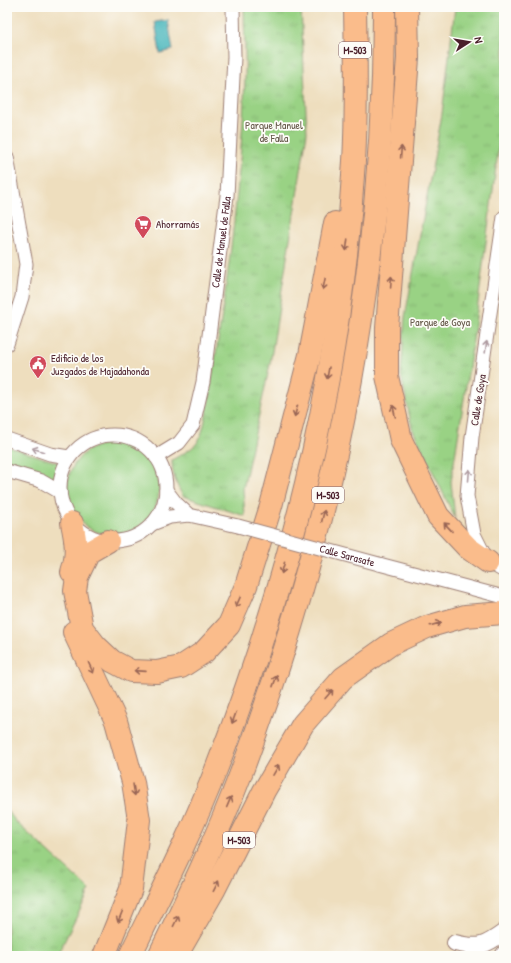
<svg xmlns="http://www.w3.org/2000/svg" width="511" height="963" font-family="'Patrick Hand',sans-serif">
<defs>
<pattern id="park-tufts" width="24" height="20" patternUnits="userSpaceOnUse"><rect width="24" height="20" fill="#99d284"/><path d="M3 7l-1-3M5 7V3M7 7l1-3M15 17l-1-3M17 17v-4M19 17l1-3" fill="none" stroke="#85b472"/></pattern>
</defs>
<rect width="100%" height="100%" fill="#fdfcf7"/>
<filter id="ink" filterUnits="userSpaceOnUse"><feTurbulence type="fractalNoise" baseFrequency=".025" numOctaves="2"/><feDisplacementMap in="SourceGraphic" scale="8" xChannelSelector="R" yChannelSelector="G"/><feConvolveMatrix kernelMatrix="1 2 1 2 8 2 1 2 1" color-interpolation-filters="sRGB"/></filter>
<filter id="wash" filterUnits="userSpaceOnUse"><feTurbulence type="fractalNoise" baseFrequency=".012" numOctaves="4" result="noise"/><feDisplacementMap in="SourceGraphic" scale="16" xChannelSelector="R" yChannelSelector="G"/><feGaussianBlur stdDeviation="0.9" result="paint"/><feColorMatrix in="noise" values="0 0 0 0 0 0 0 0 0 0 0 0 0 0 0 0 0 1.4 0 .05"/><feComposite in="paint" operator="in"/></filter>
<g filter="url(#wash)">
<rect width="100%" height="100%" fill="#eedebe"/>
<g fill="#99d284" stroke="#727858">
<circle cx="113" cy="489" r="46"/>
<polygon points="7,446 59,463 54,479 7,464"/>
</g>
<g fill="url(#park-tufts)" stroke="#727858">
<path d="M244 7H301L307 133 270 364 243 489 245 516 183 496C176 485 172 473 172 460 180 455 191 450 197 443 206 431 210 388 213 372 229 275 241 178 245 80 246 56 244 31 244 7Z"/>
<polygon points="455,7 504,7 504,107 472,348 451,482 455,518 412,428 401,375 405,317 442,114"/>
<polygon points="7,810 17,823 90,890 57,956 7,956"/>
</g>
<polygon fill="#46b6bb" stroke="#486a73" points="168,20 173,50 160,53 155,22"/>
</g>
<g filter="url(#ink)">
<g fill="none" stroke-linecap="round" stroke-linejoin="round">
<defs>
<g id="minor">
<polyline points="7,157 26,264 22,297 7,344"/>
<polyline points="504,217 472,437 467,496 474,534 488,562 504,571"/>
<circle cx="113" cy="488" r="53"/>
<polyline points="7,439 50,454 69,457"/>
<path id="s1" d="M156 457 179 443 193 425 203 382 227 196 234 57 233 7"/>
<polyline points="7,471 41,481 60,492"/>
<polyline points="166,490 176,503 189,515"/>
<polyline points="152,524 170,517 189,515 238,526"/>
<polyline points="379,564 504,597"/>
</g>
<g id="tertiary">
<path d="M455 943C479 949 485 946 504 932"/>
<polyline points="503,956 504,954"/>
</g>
<g id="motorway">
<polyline points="407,7 408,58 387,328 387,376 401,440 438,516 468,548 488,562"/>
<polyline points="108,541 89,552 77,577 75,591 82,628 96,646 112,661 131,671 157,672 181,667 204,652 229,625 246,586 271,506 310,355 335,223"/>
<path d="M72 572C78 554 76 541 72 523"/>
<polyline points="74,632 116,721 133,782 139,820 131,889 104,956"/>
<path d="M130 956C160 894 192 832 217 767 292 574 342 368 354 161 357 110 356 58 355 7"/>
<path d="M159 956C188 897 217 837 240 776 334 528 385 272 384 7"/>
<polyline points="176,956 214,890 264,791 303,724 343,678 391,644 427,627 465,616 504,613"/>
</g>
</defs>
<use href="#minor" stroke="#9c7e74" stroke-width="15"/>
<use href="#tertiary" stroke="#9c7e74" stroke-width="18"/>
<use href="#motorway" stroke="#9c7e74" stroke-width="24"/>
<use href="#minor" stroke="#fff" stroke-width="13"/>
<use href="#tertiary" stroke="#fff" stroke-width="16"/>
<use href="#motorway" stroke="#fabc8b" stroke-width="22"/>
<defs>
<g id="minor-bridge">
<path id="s2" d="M238 526 379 564"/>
</g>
</defs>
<use href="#minor-bridge" stroke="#9c7e74" stroke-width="15" stroke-linecap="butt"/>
<use href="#minor-bridge" stroke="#fff" stroke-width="13"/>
</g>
<defs><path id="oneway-shaft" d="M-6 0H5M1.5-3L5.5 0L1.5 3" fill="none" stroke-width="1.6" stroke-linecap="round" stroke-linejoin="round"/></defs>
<g stroke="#996656">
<use href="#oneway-shaft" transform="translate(401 152) rotate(-86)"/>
<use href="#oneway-shaft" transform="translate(347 245) rotate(97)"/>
<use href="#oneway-shaft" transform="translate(391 282) rotate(-86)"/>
<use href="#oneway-shaft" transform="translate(324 284) rotate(101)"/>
<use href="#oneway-shaft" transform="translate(328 373) rotate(100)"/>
<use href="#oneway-shaft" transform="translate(296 411) rotate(105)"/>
<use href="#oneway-shaft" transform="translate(394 411) rotate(-102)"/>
<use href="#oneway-shaft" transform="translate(323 516) rotate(-77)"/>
<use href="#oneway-shaft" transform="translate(448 527) rotate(-133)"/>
<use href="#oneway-shaft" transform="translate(283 568) rotate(105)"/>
<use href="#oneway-shaft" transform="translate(238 602) rotate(114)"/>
<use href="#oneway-shaft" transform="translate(436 624) rotate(-16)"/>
<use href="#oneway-shaft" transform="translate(91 668) rotate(65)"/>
<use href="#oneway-shaft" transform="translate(140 671) rotate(-176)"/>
<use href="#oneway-shaft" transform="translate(275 681) rotate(-70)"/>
<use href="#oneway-shaft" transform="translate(329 694) rotate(-49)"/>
<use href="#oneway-shaft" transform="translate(234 718) rotate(110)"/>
<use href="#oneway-shaft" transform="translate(276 770) rotate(-60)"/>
<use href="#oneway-shaft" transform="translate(134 790) rotate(81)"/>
<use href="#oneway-shaft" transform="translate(229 802) rotate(-67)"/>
<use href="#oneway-shaft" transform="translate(216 886) rotate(-63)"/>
<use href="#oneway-shaft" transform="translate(120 917) rotate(112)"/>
<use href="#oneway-shaft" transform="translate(176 921) rotate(-64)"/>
</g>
<g stroke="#ae9aa0">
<use href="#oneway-shaft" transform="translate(486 347) rotate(-82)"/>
<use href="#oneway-shaft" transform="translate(38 450) rotate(-162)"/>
<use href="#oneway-shaft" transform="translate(469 475) rotate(-85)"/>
</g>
</g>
<defs>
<symbol id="supermarket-pin" viewBox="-11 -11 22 30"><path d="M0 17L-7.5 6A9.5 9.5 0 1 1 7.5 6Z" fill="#d1495b" stroke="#fdfcf7"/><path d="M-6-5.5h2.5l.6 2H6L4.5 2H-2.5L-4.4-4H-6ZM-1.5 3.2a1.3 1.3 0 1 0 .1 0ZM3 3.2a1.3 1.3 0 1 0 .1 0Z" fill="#fff"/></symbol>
<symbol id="civic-pin" viewBox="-11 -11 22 30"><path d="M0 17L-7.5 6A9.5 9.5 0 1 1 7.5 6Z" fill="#d1495b" stroke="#fdfcf7"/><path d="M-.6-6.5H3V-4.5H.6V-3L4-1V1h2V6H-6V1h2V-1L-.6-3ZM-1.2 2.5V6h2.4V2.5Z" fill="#fff"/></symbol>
</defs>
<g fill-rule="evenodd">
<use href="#supermarket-pin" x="133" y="214" width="20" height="27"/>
<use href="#civic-pin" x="28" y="354" width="20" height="27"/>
</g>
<g text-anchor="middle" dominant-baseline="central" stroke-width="3.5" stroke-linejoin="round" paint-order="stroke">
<g fill="#fdfcf7" stroke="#806168" stroke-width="1">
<rect x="339" y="42" width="32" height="16" rx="3"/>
<rect x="312" y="487" width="32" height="16" rx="3"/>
<rect x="223" y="832" width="32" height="16" rx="3"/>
</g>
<g font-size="10" font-weight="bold" fill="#4a1f2b">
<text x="355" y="50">M-503</text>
<text x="328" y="495">M-503</text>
<text x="239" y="840">M-503</text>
</g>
<g font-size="11" fill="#625546" stroke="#fdfcf7">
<text x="274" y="125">Parque Manuel<tspan x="274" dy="13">de Falla</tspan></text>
<text x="440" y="322">Parque de Goya</text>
</g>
<g font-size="11" fill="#4a1f2b" stroke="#fdfcf7" text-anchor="start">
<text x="156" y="224">Ahorramás</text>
<text x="51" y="358">Edificio de los<tspan x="51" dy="13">Juzgados de Majadahonda</tspan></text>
</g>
<g font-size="11" fill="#4a1f2b" stroke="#fdfcf7">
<text stroke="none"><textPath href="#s1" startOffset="235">Calle de Manuel de Falla</textPath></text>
<text transform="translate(478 400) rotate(-81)">Calle de Goya</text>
<text stroke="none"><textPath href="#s2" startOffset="113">Calle Sarasate</textPath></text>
</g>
</g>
<rect width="511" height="963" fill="none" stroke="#fdfcf7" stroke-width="24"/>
<g transform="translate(469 42) rotate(78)" stroke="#fdfcf7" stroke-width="3" paint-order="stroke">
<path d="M0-3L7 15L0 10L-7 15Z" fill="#4a1f2b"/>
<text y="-6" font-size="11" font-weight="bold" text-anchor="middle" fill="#4a1f2b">N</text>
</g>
</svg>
